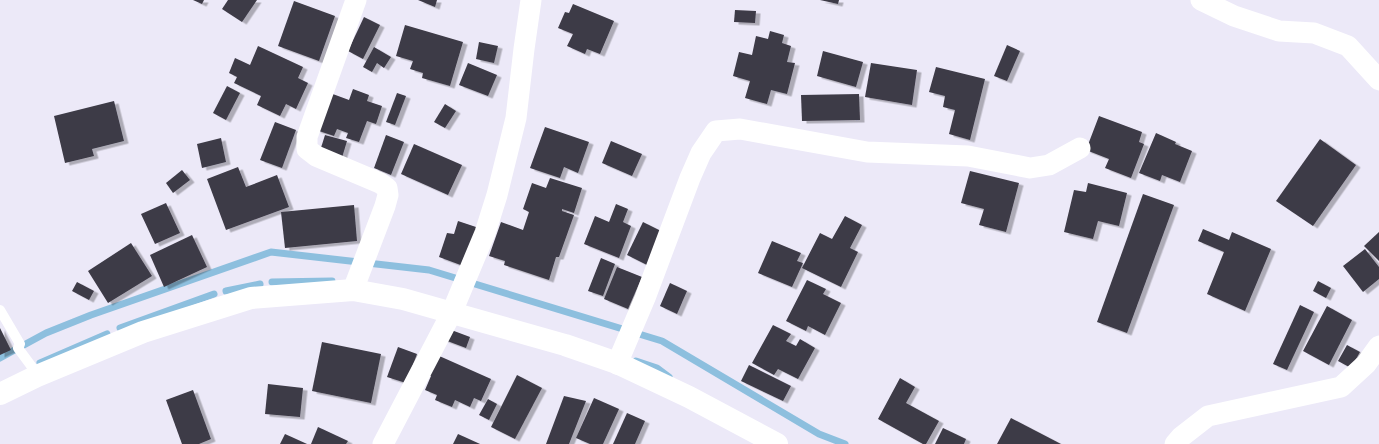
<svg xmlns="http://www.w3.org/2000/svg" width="1379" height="444" font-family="Barlow,sans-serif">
<defs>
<filter id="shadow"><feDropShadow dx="4.5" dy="2.5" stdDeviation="0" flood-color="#0004"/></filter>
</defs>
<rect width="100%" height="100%" fill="#ece9f8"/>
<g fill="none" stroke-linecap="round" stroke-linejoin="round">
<g stroke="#8dbfde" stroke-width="7">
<polyline points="272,282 332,281"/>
<polyline points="226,291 260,284"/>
<polyline points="120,328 214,294"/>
<polyline points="0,358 46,333 91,315 271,252 429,270 662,341 819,434 845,444"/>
<polyline points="636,361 657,368 669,377"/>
<polyline points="40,363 107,334"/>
</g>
</g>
<g fill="#3d3a46" filter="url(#shadow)">
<polygon points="193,0 204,0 202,4"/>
<polygon points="228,0 257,0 242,22 222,9"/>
<polygon points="418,0 437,0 435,7"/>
<polygon points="820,0 839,0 838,4"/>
<polygon points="294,1 335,16 319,61 278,46"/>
<polygon points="573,4 614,21 600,54 587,49 585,54 567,46 573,34 558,28 565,12 569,13"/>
<polygon points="735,10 756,11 755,23 734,22"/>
<polygon points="364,17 380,25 363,59 348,51"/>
<polygon points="405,25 463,42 450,86 422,78 423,73 410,69 413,61 396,56"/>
<polygon points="770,31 784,35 782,43 791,46 787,62 795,63 787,94 771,90 767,104 745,98 750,81 733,76 739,52 752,55 756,36 768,39"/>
<polygon points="479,42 498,46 494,63 476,59"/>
<polygon points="1007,45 1020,51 1007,81 994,76"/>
<polygon points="258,46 303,67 298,78 308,83 296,109 286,104 280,116 257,105 261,96 234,83 237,77 229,73 235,58 250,65"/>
<polygon points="374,47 391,57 384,68 377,63 372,72 363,67"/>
<polygon points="823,51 863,62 856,87 817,76"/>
<polygon points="468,63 497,75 488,96 459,85"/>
<polygon points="871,63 917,70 912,105 865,97"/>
<polygon points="936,67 985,79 970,140 949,134 955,110 943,107 945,96 929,92"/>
<polygon points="227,86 240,93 226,120 213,113"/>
<polygon points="353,89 369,95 367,101 382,106 376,124 367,121 359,142 346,138 348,133 337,129 334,136 316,130 330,93 349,100"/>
<polygon points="397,93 406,96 395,125 386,122"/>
<polygon points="859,94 860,120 802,121 801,95"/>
<polygon points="114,101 124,141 92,149 94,156 65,163 54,116"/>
<polygon points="445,104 456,111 445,128 434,122"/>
<polygon points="1099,116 1142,132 1139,142 1144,144 1131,178 1105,168 1109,159 1086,150"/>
<polygon points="275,122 296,130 282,168 260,160"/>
<polygon points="545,127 589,142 578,173 564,167 560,178 530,168"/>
<polygon points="1156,133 1176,142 1175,144 1192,151 1180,182 1162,175 1160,181 1139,173"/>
<polygon points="325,135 347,141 341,161 319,154"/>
<polygon points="386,135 404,142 391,175 374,168"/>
<polygon points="221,138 226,162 202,168 197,144"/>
<polygon points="1320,139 1356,165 1313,226 1276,201"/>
<polygon points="611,141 642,154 632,176 602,163"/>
<polygon points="414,144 462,165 448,195 401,174"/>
<polygon points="238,167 246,187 277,175 289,207 226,230 207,179"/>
<polygon points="182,170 190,180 173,193 166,183"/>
<polygon points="970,171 1019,183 1006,232 979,225 984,209 961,203"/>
<polygon points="550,178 582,188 574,213 562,209 562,211 574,215 559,257 556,257 549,280 504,265 505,261 489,256 501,222 523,230 529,212 523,209 532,183 546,188"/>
<polygon points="1088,183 1127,193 1119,226 1098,221 1093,239 1064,232 1074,190 1086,192"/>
<polygon points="1143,194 1174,205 1127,333 1097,322"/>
<polygon points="166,203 180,233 155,244 141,214"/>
<polygon points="616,204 628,209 623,222 631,226 619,258 584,244 595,216 609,222"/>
<polygon points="354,205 357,241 285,248 281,212"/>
<polygon points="845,216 862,225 850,248 858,252 841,287 802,268 820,233 832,239"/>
<polygon points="458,221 479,228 466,267 439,257 447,233 454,234"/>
<polygon points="643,222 663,232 647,265 627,255"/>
<polygon points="1203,229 1229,240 1232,232 1271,249 1245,311 1207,294 1224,252 1198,241"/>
<polygon points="1379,232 1379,261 1364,246"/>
<polygon points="192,235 207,267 164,287 150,255"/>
<polygon points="772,241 801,253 797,261 803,263 792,287 758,273"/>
<polygon points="131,243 152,276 108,303 88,271"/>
<polygon points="1365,249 1379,267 1379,279 1363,292 1343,266"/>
<polygon points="601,258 615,264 603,296 588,291"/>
<polygon points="617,267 642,277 628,309 604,299"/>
<polygon points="807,280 826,289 823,294 841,303 825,335 808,326 806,331 786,321"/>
<polygon points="1318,281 1331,288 1326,298 1313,291"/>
<polygon points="77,282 94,291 89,300 72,291"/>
<polygon points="670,283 687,291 677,314 660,306"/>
<polygon points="1300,305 1314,312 1287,370 1273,364"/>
<polygon points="1327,306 1352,320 1329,365 1303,351"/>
<polygon points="773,325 791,334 786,341 796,346 800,339 815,348 798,379 778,369 774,375 752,363"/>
<polygon points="0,328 11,350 0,355"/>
<polygon points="446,328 470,337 466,348 442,339"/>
<polygon points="322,342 381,354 371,403 312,391"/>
<polygon points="1347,345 1360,352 1351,368 1338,361"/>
<polygon points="398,347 417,354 406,383 387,377"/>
<polygon points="437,355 491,379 481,401 474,398 470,407 455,400 452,407 435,400 437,395 425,390 431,376 428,375"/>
<polygon points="749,365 791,386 783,401 741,381"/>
<polygon points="517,375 542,388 515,439 491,427"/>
<polygon points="900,378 915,387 906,403 939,421 926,444 923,444 878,419"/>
<polygon points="268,384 303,388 300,417 265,414"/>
<polygon points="193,390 211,439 199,444 182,444 166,400"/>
<polygon points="564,396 586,401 569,444 546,444"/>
<polygon points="594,398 619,409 603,444 590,444 576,438"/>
<polygon points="488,399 497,404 489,420 479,415"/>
<polygon points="627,413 645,421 635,444 613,444"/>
<polygon points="1011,418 1061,444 997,444"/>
<polygon points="318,427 348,441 346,444 311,444"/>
<polygon points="943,428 966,439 964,444 935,444"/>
<polygon points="285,434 307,444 280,444"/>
<polygon points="458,434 480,444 453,444"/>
</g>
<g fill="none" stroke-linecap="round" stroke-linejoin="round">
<polyline stroke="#fff" stroke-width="10" points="0,310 20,344 18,348 32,367 37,376"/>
<g stroke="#fff" stroke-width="21">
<polyline points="1201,0 1234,16 1279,31 1314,33 1348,46 1379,80"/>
<polyline points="353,290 385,206 388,195 387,188 380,183 316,156 307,149 307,137 356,0"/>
<polyline points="617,364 645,298 690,178 701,153 716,131 740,129 867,152 968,156 1030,168 1049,165 1080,148"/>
<polyline points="383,444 452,312 485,233 497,195 516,118 524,49 531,0"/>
<polyline points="1175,444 1181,437 1208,416 1341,387 1366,364 1379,346"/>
</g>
<polyline stroke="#fff" stroke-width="22" points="0,394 37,376 143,332 251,298 353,290 403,299 565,345 617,363 689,397 777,444"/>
</g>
</svg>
